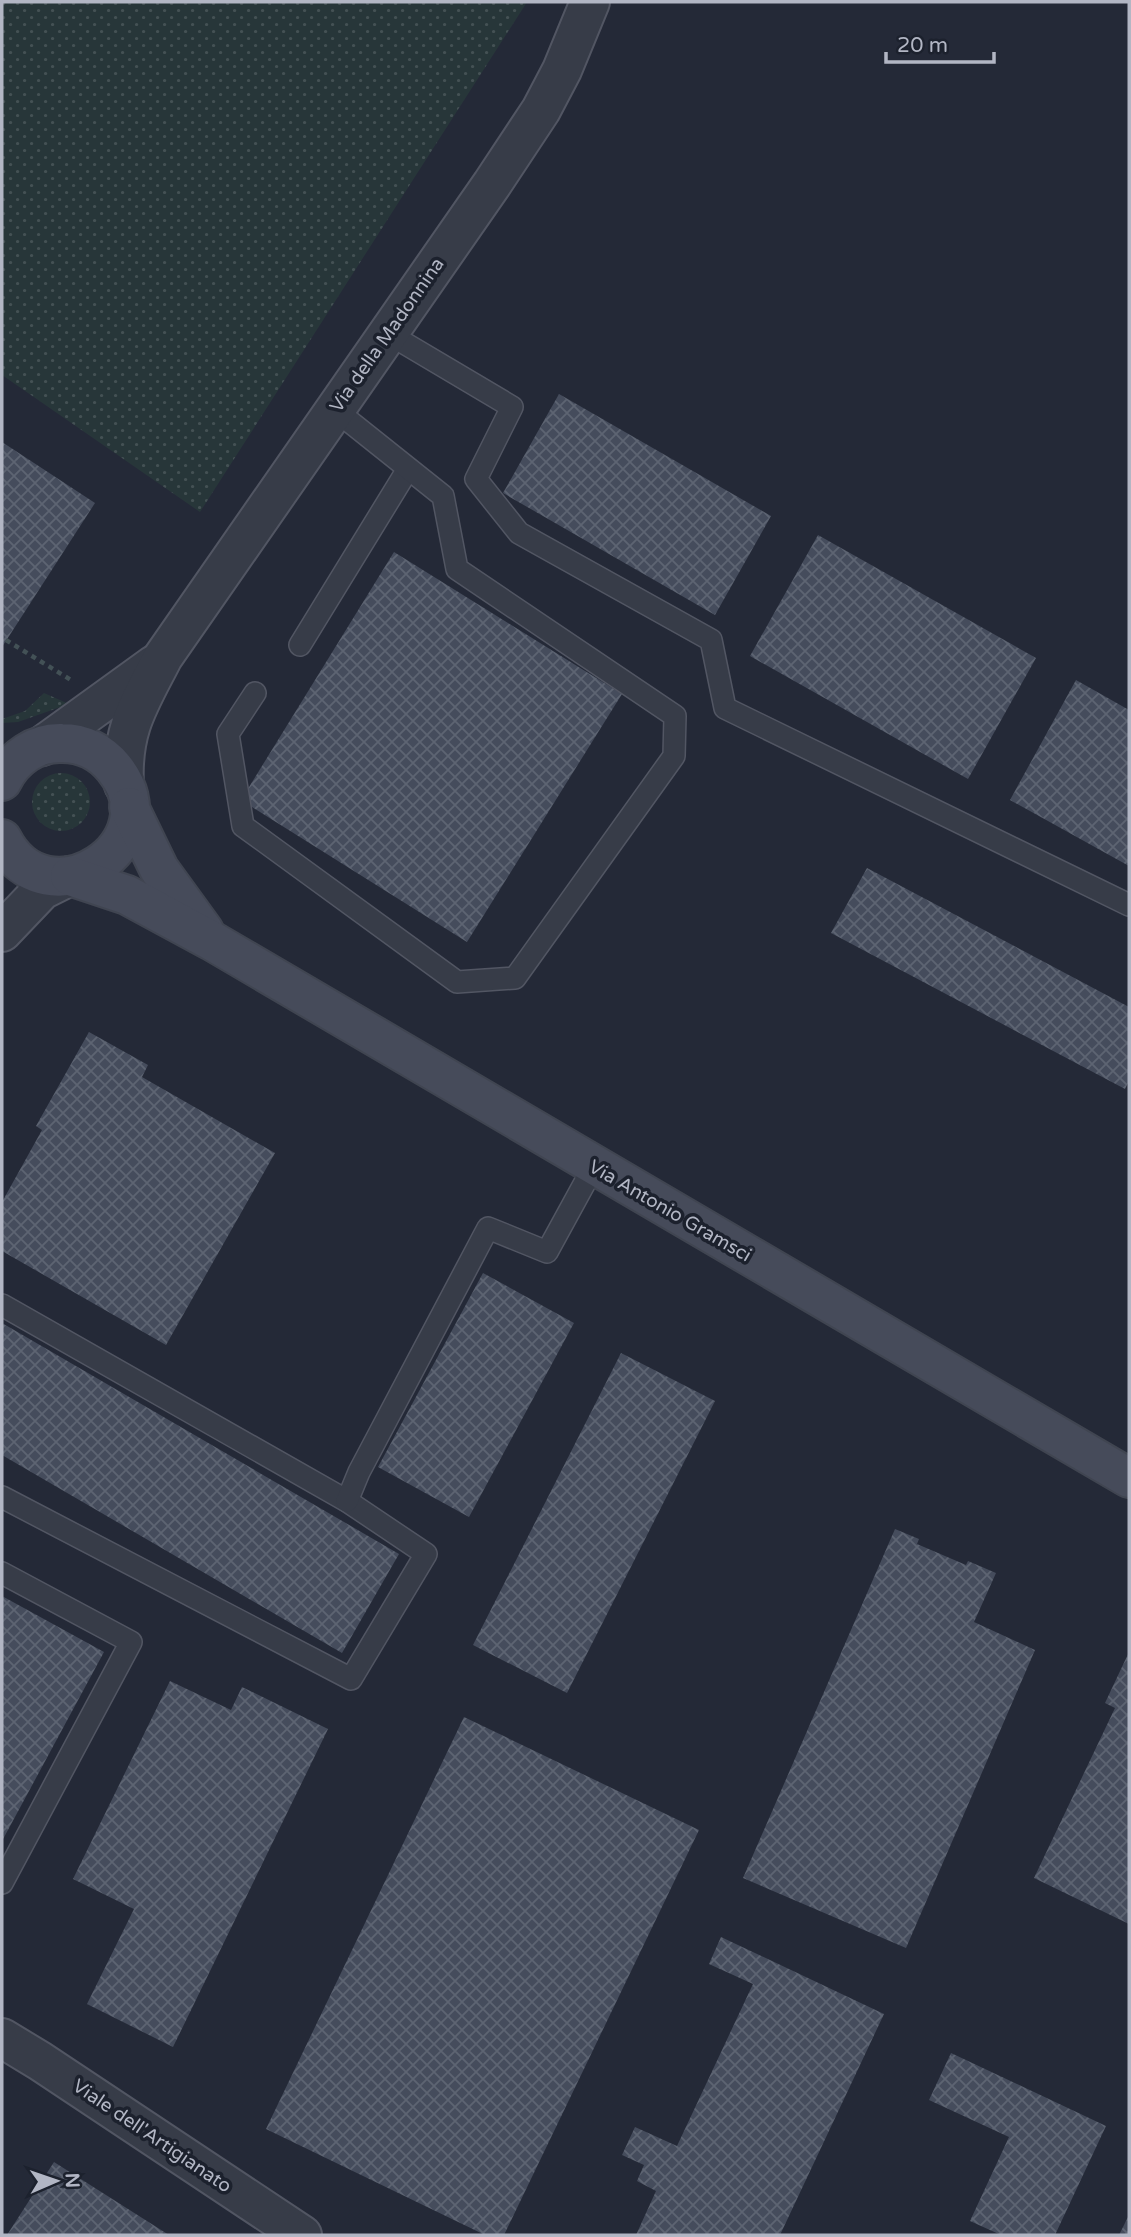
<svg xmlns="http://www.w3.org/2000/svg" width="1131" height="2237" font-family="'Varela Round',sans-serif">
<defs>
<pattern id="grass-dots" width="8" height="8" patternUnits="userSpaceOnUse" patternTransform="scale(1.75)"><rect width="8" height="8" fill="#273639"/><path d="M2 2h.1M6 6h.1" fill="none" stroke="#445154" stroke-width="1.8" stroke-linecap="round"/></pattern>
<pattern id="building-cross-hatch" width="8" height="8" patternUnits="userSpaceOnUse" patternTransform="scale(1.75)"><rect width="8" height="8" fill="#454c5c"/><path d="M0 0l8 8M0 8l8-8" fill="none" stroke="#5d6472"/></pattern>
</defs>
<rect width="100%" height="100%" fill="#242937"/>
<g fill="url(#grass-dots)">
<polygon points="2,2 527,2 200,512 2,375"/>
<polygon points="44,693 69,704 18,722 2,723 2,719 25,711"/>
<circle cx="61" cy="802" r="29"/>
</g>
<g fill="url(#building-cross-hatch)">
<polygon points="559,394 771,516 715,615 503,493"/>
<polygon points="2,442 95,503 2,647"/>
<polygon points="818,535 1036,658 968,779 750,656"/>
<polygon points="394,552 622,694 467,942 241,800"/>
<polygon points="1076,680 1129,710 1129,866 1010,800"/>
<polygon points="867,868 1129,1007 1129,1081 1125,1089 831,933"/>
<polygon points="89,1032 148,1065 142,1077 275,1153 166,1345 2,1251 2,1202 42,1130 36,1126"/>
<polygon points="483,1273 574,1323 469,1517 378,1467"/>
<polygon points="2,1323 399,1554 342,1653 2,1455"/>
<polygon points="621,1353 715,1401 567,1693 473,1645"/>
<polygon points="895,1529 919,1539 917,1544 966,1565 968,1561 996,1573 974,1622 1035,1650 906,1948 743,1878"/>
<polygon points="2,1596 104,1652 2,1841"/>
<polygon points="1129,1652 1129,1924 1034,1878 1115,1708 1105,1703"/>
<polygon points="170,1681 231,1710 242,1687 328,1729 173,2047 87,2004 134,1909 73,1879"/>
<polygon points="464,1717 699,1830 504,2235 485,2235 266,2129"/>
<polygon points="721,1937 884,2014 780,2235 636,2235 656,2191 637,2181 644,2165 622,2155 635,2127 677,2146 753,1984 709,1964"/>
<polygon points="951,2053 1106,2126 1055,2235 1001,2235 970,2221 1009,2137 929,2100"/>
<polygon points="54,2162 169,2235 7,2235"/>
<polygon points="1129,2215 1129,2235 1119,2235"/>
</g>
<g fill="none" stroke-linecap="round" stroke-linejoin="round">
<defs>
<g id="lane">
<polyline points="389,334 512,407 476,479 519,533 711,640 725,708 1129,905"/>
<polyline points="300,645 408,469"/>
<polyline points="255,693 228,734 243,826 457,982 515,978 674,756 675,716 457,569 443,496 334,409"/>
<polyline points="2,1305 347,1501 426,1554 351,1679 2,1497"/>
<polyline points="347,1501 359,1472 488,1228 547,1252 594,1166"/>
<polyline points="2,1573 131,1642 2,1883"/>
</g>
<g id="street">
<polyline points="42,746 154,665"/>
<path d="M124 785C121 729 139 704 163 657L492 184 541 110 562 70 590 2"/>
<polyline points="2,932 42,890 70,876"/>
<polyline points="2,2038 40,2061 302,2235"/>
</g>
<g id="secondary">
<path d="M2 781C13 758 36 742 62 743 82 743 101 752 114 768 175 843 47 927 2 839"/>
<polyline points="129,807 159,869 204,931"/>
<polyline points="70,876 127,895 212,941 1129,1478"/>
</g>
</defs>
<use href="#lane" stroke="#525663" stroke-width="24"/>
<use href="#street" stroke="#525663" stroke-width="42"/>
<use href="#secondary" stroke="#404551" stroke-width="42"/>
<polyline stroke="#435156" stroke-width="4.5" stroke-dasharray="5 5" stroke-linecap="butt" points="6,640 71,680"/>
<use href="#lane" stroke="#373c48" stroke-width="21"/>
<use href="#street" stroke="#373c48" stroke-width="38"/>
<use href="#secondary" stroke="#464b5a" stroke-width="38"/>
</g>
<g text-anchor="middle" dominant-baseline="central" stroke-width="7" stroke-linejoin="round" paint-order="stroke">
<g font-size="19" fill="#b2b6c4" stroke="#1c212d">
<text transform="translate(387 335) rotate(-55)">Via della Madonnina</text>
<text transform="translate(670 1211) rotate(30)">Via Antonio Gramsci</text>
<text transform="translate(152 2136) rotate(34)">Viale dell'Artigianato</text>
</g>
</g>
<rect width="1131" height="2237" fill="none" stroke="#b2b6c4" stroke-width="7"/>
<g transform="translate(56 2181) rotate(88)" stroke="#1c212d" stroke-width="5" paint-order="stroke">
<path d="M0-5L12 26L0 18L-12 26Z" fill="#b2b6c4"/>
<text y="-10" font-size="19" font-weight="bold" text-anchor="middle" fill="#b2b6c4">N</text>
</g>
<path d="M886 52v10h108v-10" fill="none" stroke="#b2b6c4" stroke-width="3.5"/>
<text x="897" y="52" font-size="21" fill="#b2b6c4" stroke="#1c212d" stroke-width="5" paint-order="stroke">20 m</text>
</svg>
